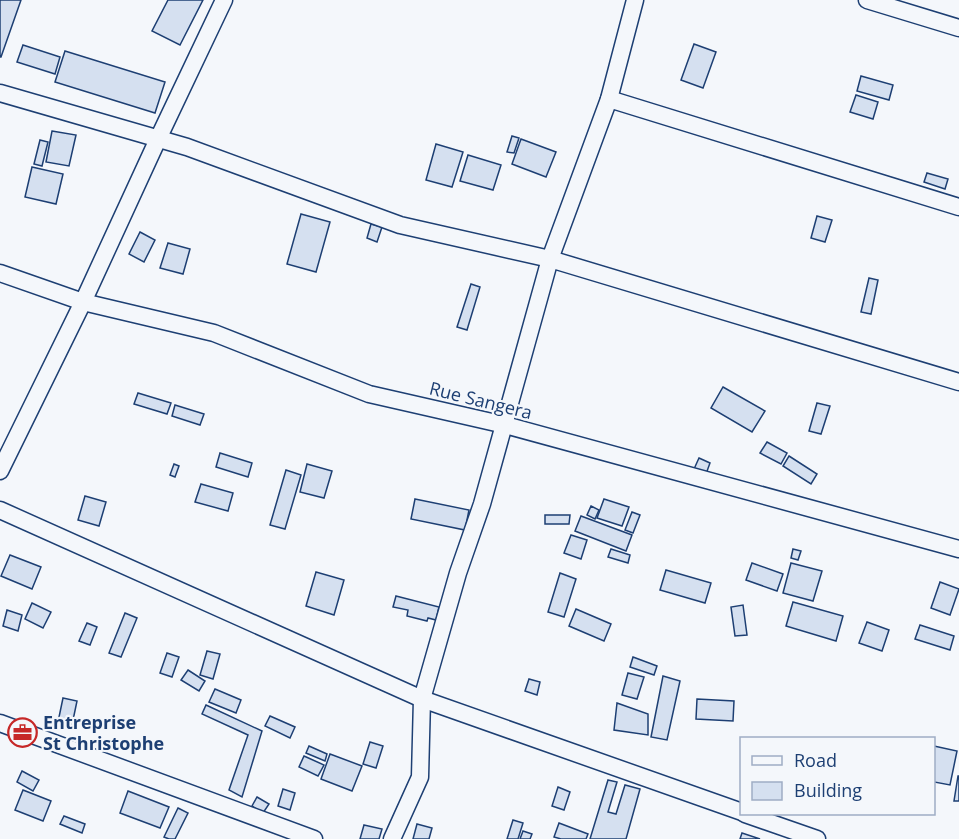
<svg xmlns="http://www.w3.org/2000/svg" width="959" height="839" font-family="'Open Sans',sans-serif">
<rect width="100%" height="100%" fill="#f4f7fb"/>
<g fill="#d5e0f0" stroke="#1d3f73" stroke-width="1.5">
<polygon points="0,0 21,0 1,57 0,57"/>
<polygon points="168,0 203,0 180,45 152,31"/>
<polygon points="694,44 716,52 703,88 681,80"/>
<polygon points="23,45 60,57 55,74 17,62"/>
<polygon points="65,51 165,82 155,113 55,82"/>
<polygon points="861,76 893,85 889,100 857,91"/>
<polygon points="856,95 878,102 873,119 850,112"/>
<polygon points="52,131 76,135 69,166 46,162"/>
<polygon points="512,136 519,138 514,153 507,152"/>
<polygon points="521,139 556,152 546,177 512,164"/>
<polygon points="40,140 48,142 42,166 34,164"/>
<polygon points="436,144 463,152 452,187 426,180"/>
<polygon points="468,155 501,165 493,190 460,181"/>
<polygon points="32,167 63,174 56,204 25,197"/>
<polygon points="927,173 948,179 945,189 924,182"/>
<polygon points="301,214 330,222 316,272 287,264"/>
<polygon points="817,216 832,220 825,242 811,238"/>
<polygon points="371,224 382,227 377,242 367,238"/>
<polygon points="140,232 155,240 144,262 129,254"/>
<polygon points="168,243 190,249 183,274 160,268"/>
<polygon points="869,278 878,280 871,314 861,312"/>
<polygon points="471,284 480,287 467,330 457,327"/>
<polygon points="723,387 765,411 752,432 711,408"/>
<polygon points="138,393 171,403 167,414 134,404"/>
<polygon points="817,403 830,406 821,434 809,431"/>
<polygon points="175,405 204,414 200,425 172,416"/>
<polygon points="767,442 787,453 781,464 760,453"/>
<polygon points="220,453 252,463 248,477 216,467"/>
<polygon points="789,456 817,474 811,484 783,466"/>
<polygon points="699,458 710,463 706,474 694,469"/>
<polygon points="174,464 179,466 175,477 170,475"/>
<polygon points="307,464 332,471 324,498 300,492"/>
<polygon points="286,470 301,475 285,529 270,525"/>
<polygon points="201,484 233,493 228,511 195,502"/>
<polygon points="85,496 106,502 99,526 78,520"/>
<polygon points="415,499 469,510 465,530 411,519"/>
<polygon points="604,499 629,507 622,526 597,518"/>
<polygon points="591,506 599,510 595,519 587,515"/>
<polygon points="632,512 640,515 633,533 625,530"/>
<polygon points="545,515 570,515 569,524 545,524"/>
<polygon points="581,516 632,535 626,551 575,531"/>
<polygon points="571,535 587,540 581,559 564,553"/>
<polygon points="611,549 630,555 628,563 608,557"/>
<polygon points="793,549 801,551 798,560 791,558"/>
<polygon points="10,555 41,567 32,589 1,576"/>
<polygon points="752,563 783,574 777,591 746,580"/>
<polygon points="791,563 822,571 813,601 783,593"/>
<polygon points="666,570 711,583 705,603 660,590"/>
<polygon points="316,572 344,580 334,615 306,606"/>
<polygon points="560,573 576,579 564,617 548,612"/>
<polygon points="940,582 959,589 950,615 931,608"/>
<polygon points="396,596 439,607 436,620 428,618 427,621 407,616 408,610 393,607"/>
<polygon points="793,602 843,616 836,641 786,626"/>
<polygon points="32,603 51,612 43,628 25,619"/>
<polygon points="743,605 747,635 735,636 731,607"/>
<polygon points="576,609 611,624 604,641 569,626"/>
<polygon points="7,610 22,615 18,631 3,626"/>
<polygon points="125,613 137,618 121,657 109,653"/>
<polygon points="867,622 889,630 882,651 859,643"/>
<polygon points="87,623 97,627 90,645 79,641"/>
<polygon points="920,625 954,636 950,650 915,639"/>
<polygon points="207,651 220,654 213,679 200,675"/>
<polygon points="167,653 179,657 172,677 160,673"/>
<polygon points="633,657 657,666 654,675 630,667"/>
<polygon points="188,670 205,681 199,691 181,680"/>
<polygon points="628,673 644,677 637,699 622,695"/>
<polygon points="663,676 680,681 667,740 651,737"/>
<polygon points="529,679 540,682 537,695 525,691"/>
<polygon points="215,689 241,700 236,713 209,702"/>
<polygon points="63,698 77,701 72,725 58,722"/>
<polygon points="697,699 734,701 733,721 696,719"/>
<polygon points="617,703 648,714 648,735 614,730"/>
<polygon points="206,705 262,731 242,797 229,790 248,735 202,714"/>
<polygon points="270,716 295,727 290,738 265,726"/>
<polygon points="370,742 383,746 376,768 363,764"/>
<polygon points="309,746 327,754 325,761 306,753"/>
<polygon points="934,746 957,751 950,785 934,782"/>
<polygon points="330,754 362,766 352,791 321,779"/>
<polygon points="304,756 324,765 318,776 299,767"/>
<polygon points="22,771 39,780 33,791 17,782"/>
<polygon points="958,776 959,776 959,801 954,801"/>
<polygon points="608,780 617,782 608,812 616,814 625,785 640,789 626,839 590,839"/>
<polygon points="558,787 570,792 564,810 552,806"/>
<polygon points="283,789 295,793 290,810 278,806"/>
<polygon points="23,790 51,801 43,821 15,810"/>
<polygon points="128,791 169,807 160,828 120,813"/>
<polygon points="257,797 269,804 263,813 252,806"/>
<polygon points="178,808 188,813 175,839 169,839 164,837"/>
<polygon points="64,816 85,824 82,833 60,824"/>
<polygon points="513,820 523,823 518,839 507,839"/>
<polygon points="559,823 588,834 586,839 561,839 554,837"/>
<polygon points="417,824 432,828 429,839 413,839"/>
<polygon points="364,825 382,829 379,839 360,839"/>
<polygon points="523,831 532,834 530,839 520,839"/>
<polygon points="742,833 760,839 740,839"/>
</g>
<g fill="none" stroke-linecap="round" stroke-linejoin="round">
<defs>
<g id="street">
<polyline points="867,0 959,28"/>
<polyline points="0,93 187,147 400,225 550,259 959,382"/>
<polyline points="609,99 959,207"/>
<polyline points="0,273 83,302 214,333 369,394 505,425 959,549"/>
<polyline points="0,471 83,302 158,139 224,0"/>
<polyline points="0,510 422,699 742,812"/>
<polyline points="0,723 314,839"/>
<polyline points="745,814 817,839"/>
<polyline points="392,839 420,777 422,699 458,573 482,504 550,259 609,99 635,0"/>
</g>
</defs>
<use href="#street" stroke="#1d3f73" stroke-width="19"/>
<use href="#street" stroke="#f4f7fb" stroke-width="16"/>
</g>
<defs>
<symbol id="office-ring" viewBox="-11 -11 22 22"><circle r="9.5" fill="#f4f7fb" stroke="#c62828" stroke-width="1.5"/><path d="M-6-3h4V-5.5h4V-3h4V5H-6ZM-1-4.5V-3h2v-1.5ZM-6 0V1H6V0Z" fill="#c62828"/></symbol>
</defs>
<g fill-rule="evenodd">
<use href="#office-ring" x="6" y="716" width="33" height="33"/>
</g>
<g text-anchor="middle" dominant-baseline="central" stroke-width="4.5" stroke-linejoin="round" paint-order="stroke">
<g font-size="18" fill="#1d3f73" stroke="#f4f7fb">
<text transform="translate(481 400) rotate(14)">Rue Sangera</text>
</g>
<g font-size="18" font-weight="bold" fill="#1d3f73" stroke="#f4f7fb" text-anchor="start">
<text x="43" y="722">Entreprise<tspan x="43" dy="21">St Christophe</tspan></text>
</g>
</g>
<rect x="740" y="737" width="195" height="78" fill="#f4f7fb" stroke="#9eadc5" stroke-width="1.5"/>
<rect x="752" y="756" width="30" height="9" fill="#f4f7fb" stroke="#9eadc5" stroke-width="1.5"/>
<text x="794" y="767" font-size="18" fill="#1d3f73">Road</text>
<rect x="752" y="782" width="30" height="18" fill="#d5e0f0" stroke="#9eadc5" stroke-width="1.5"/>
<text x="794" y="797" font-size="18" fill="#1d3f73">Building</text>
</svg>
